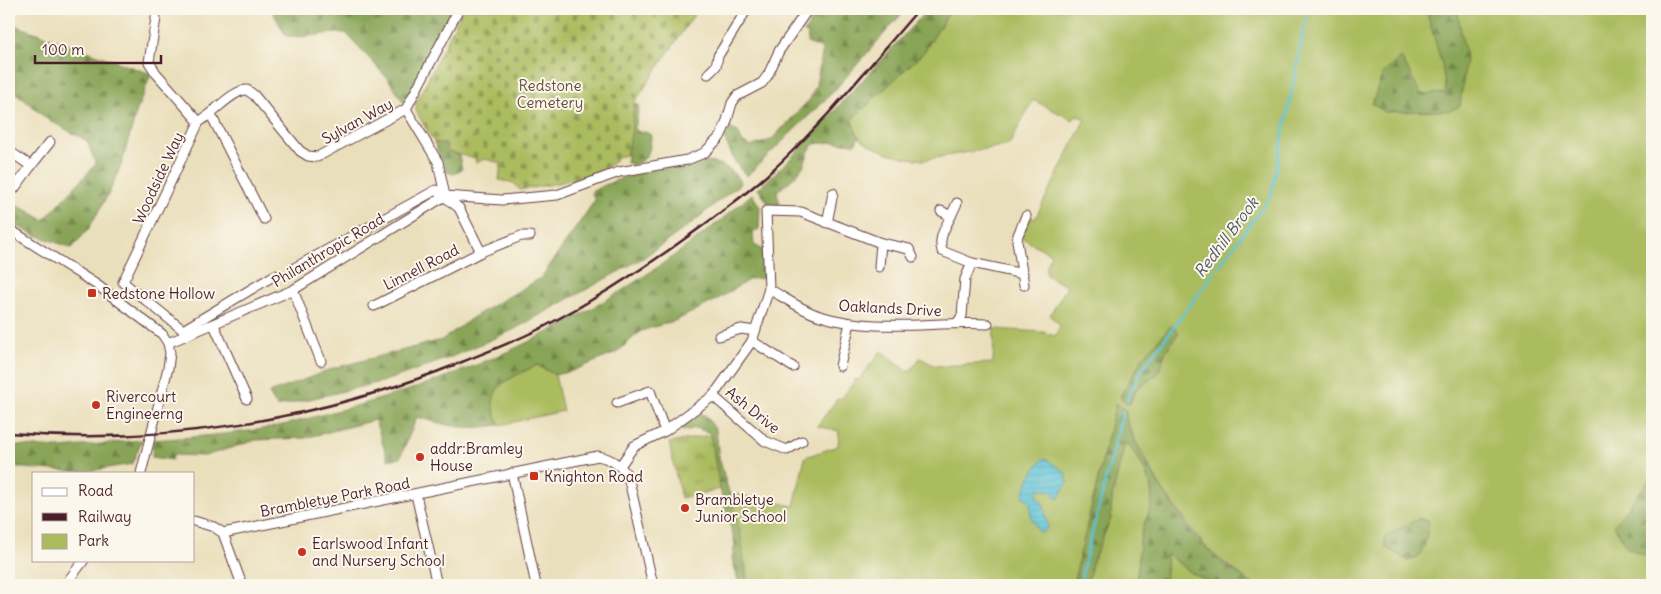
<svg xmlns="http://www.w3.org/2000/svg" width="1661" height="594" font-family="Delius,sans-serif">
<defs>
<pattern id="forest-firs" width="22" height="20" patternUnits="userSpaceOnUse" patternTransform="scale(1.25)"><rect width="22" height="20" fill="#88a456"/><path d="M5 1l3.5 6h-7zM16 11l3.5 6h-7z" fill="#718547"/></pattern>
<pattern id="cemetery-stones" width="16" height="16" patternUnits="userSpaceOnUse" patternTransform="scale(1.25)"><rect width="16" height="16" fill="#abbc5f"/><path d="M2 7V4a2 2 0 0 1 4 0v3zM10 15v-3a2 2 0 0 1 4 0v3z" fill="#8d984f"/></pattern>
<pattern id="park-tufts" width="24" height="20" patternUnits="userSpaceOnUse" patternTransform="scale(1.25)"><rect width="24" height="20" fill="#abbc5f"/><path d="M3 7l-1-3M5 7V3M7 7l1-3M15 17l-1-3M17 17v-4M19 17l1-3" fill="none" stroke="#8d984f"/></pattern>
<pattern id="water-rules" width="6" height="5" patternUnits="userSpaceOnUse" patternTransform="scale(1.25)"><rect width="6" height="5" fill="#59c2d5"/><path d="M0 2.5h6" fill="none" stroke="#4fa6b7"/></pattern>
</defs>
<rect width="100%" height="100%" fill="#fbf7ec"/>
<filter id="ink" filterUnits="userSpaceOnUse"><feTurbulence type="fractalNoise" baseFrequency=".02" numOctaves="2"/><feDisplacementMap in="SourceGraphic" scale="10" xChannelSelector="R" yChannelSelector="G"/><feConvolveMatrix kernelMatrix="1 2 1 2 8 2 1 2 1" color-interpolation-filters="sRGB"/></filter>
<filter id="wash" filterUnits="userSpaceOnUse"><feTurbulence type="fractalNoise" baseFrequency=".0096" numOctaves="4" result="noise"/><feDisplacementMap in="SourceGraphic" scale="20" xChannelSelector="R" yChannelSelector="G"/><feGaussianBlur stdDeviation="1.12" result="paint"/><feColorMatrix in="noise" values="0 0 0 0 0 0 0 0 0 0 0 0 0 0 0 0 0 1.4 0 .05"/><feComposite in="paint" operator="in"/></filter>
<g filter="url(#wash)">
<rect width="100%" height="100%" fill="#eadfbb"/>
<g fill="#abbc5f" stroke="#7a6e45">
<path d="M951 9H1652V477L1628 507 1627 548 1652 557V585H1254L1208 550 1161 488 1116 403 1073 585H747L746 568 728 493 794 506 805 457 838 446 839 431 817 426 838 398 841 399 856 379 859 380 881 351 909 372 920 358 935 366 993 363 994 329 1043 332 1055 336 1060 326 1050 315 1067 287 1046 275V267L1051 254 1022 238V234L1031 217 1035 219 1085 119 1076 115 1073 120 1033 100 1009 145 923 160C903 158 876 152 860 138 856 134 854 126 851 120L924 52Z"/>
<path d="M537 365 555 375 563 411 500 425C480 386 508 380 537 365Z"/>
<path d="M1125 442C1139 456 1155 483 1151 505 1149 514 1144 522 1142 531 1138 549 1140 567 1135 585H1087L1092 563 1111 518 1112 497Z"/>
<polygon points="1167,554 1192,573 1215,585 1165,585"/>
</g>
<g fill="url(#forest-firs)" stroke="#696240">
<path d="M271 9H452L411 96 403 102 389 80 346 33C325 32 307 39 286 36Z"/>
<polygon points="818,9 828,9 836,15 842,9 906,9 832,93 747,176 736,164 724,138 730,128 738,132 743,143 752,146 771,140 810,99 816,85 823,49 807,43 808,34 804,33"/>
<path d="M928 9H951L924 52 851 120 859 137 855 144 834 142 814 144C808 150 808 155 805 162 801 173 787 184 777 191L780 205 772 208 758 189 788 161Z"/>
<polygon points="1426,9 1457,9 1466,58 1460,106 1450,111 1385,112 1372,104 1382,75 1401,57 1421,94 1446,93 1442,65"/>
<polygon points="9,23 151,74 137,110 122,163 109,193 89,228 72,248 35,235 9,222 9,200 44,220 96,164 87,141 47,119 9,87"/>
<path d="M634 103 639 105 635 129 639 132H646L651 135C650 152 649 160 632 165L626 162Z"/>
<polygon points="434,142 444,144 449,152 459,155 462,169 454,174 447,172"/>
<path d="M702 162C721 162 730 167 741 183L688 226 643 258 513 330 449 358 385 381 277 407 269 393 334 368 442 340 475 316 541 278 595 200 591 192C625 173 664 167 702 162Z"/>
<path d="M752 194 760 207 759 229 753 232 754 245 762 249 763 278 750 279 718 299 677 320 641 331 616 353 572 371 555 375 537 365C508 380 480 386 500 425 463 430 452 427 417 417L400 458 388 460 375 420 305 438 256 440 205 456 173 455 172 460 152 457 153 440C194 437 234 434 274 427 295 423 315 416 336 411 492 372 630 300 752 194Z"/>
<polygon points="1171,326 1179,332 1166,351 1158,374 1136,389 1129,405 1120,397 1143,357"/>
<path d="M1116 403 1126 411C1124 438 1187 530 1209 551 1222 564 1240 574 1254 585H1215L1192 573 1167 554 1165 585H1135C1140 567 1138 549 1142 531 1144 522 1149 514 1151 505 1155 484 1140 456 1125 442L1112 497 1111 518 1092 563 1087 585H1073Z"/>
<polygon points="698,414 705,415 716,430 719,457 741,535 747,585 739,585 732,558 735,544 720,489 710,433 696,428 684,431 680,428"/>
<polygon points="142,440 132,464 83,472 9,467 9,445 61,448"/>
<polygon points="1652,477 1652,557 1627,548 1614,525"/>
<polygon points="1419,518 1429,521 1425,544 1418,558 1408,561 1385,547 1385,537"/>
</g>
<path fill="url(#cemetery-stones)" stroke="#7a6e45" d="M463 9H698L634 103 631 134 626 155 617 157C609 177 541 186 520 190L514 183 499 180 501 163 484 159 476 163 475 158 449 152 444 144 434 142 416 111V103Z"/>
<polygon fill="url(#park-tufts)" stroke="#7a6e45" points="710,435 720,489 681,498 669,443"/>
<path fill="url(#water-rules)" stroke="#527080" d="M1045 458 1065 472 1068 481 1058 499 1056 498 1052 491 1038 489 1037 496 1043 504 1048 527 1044 532H1039L1031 517 1030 502 1023 497C1025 485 1035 465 1045 458Z"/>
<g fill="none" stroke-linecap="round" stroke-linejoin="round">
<g stroke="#59c2d5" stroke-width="2.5">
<polyline points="1127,400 1141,371 1271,196 1308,9"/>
<polyline points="1079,585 1123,411"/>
</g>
</g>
</g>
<g filter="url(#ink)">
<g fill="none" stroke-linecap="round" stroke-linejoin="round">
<defs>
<g id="minor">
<polyline points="156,18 149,62 156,73 199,122 123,282 183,330 186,335"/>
<polyline points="708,74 716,66 718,56 747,9"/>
<polyline points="211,115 264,219"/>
<path d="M199 122C212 114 234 89 247 90L254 95 300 151 308 156 317 157 406 109"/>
<polyline points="9,151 31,166 50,142"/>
<polyline points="14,189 31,166"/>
<polyline points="445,196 438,162 406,109 459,9"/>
<path d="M941 211 951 216C945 228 938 238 942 251L972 263"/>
<polyline points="951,216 957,203"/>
<polyline points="827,223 833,193"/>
<polyline points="9,229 97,285 162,334 168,343 170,353 168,368 141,473"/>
<polyline points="296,267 436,190 459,208 481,252 521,236 530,236"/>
<polyline points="879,267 881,243"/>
<polyline points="1024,285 1017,241 1018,235 1026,216"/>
<path d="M769 289C785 298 803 311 820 316 875 333 933 321 988 324"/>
<polyline points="293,290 321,361"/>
<polyline points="374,306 481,252"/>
<polyline points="957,323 962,316 965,279 972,263 1023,274"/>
<polyline points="214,325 247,399"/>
<polyline points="183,330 275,275"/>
<polyline points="719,336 741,329 755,331"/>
<polyline points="752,341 793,367"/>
<polyline points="168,343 293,290 445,196 502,200 557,195 619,172 687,160 704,153 720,137 726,124 732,103 737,96 762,83 768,75 779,51 808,9"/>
<polyline points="840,366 850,323"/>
<polyline points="713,396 765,441 787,450 802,441"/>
<polyline points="617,403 650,391 665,431"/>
<polyline points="620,466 634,446 665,431 713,396 752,341 769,289 766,211 801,212 881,243 909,249 913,257"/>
<polyline points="512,473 536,585"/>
<polyline points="416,495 437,585"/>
<polyline points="194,521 214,527 223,533 242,585"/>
<path d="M223 533 598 456C612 459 620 465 628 476L653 585"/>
<polyline points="65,585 84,560"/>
</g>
</defs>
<use href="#minor" stroke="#623c41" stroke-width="11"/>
<use href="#minor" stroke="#fff" stroke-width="9"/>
<path stroke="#4a1f2b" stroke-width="2.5" d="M9 433C163 446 319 420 462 362 491 350 522 339 549 324 596 299 640 271 683 240 711 220 740 199 766 176 822 126 870 65 919 9"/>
</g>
</g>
<g fill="#c8321e" stroke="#fbf7ec" stroke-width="2">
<rect x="87" y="288" width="10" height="10" rx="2.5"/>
<circle cx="96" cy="405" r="5"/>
<circle cx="420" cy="457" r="5"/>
<rect x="529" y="471" width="10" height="10" rx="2.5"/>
<circle cx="685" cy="508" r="5"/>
<circle cx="302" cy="552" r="5"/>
</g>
<g text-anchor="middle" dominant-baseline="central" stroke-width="4" stroke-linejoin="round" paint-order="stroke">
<g font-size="15" fill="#674e3b" stroke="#fbf7ec">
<text x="550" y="85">Redstone<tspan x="550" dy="17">Cemetery</tspan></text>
</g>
<g font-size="15" fill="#4a1f2b" stroke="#fbf7ec">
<text transform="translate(357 121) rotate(-29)">Sylvan Way</text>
<text transform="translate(158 178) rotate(-65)">Woodside Way</text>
<text transform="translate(328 250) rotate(-31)">Philanthropic Road</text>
<text transform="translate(421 267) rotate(-27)">Linnell Road</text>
<text transform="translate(890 308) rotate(3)">Oaklands Drive</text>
<text transform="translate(753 410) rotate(39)">Ash Drive</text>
<text transform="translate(335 497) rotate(-11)">Brambletye Park Road</text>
</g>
<g font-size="15" fill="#4a1f2b" stroke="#fbf7ec" text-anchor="start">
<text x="102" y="293">Redstone Hollow</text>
<text x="106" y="396">Rivercourt<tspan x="106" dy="17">Engineerng</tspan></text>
<text x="430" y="448">addr:Bramley<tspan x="430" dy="17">House</tspan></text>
<text x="544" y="476">Knighton Road</text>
<text x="695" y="499">Brambletye<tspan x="695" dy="17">Junior School</tspan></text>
<text x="312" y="543">Earlswood Infant<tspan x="312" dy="17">and Nursery School</tspan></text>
</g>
<g font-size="16" font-style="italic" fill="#4f5866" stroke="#fbf7ec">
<text transform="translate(1226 237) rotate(-53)">Redhill Brook</text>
</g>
</g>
<rect width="1661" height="594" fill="none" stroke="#fbf7ec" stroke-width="30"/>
<rect x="32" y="472" width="162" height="90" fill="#fbf7ec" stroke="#b4a19f"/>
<rect x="42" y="488" width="25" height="8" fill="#ffffff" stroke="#b4a19f"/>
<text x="78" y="496" font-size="15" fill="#4a1f2b">Road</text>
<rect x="42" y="513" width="25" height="8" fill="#4a1f2b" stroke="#b4a19f"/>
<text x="78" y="522" font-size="15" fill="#4a1f2b">Railway</text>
<rect x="42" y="534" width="25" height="15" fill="#abbc5f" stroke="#b4a19f"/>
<text x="78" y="546" font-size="15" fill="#4a1f2b">Park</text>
<path d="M35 55v8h126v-8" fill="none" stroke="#4a1f2b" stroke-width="2.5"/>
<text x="42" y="55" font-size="15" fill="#4a1f2b" stroke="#fbf7ec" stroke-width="4" paint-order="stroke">100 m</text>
</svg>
